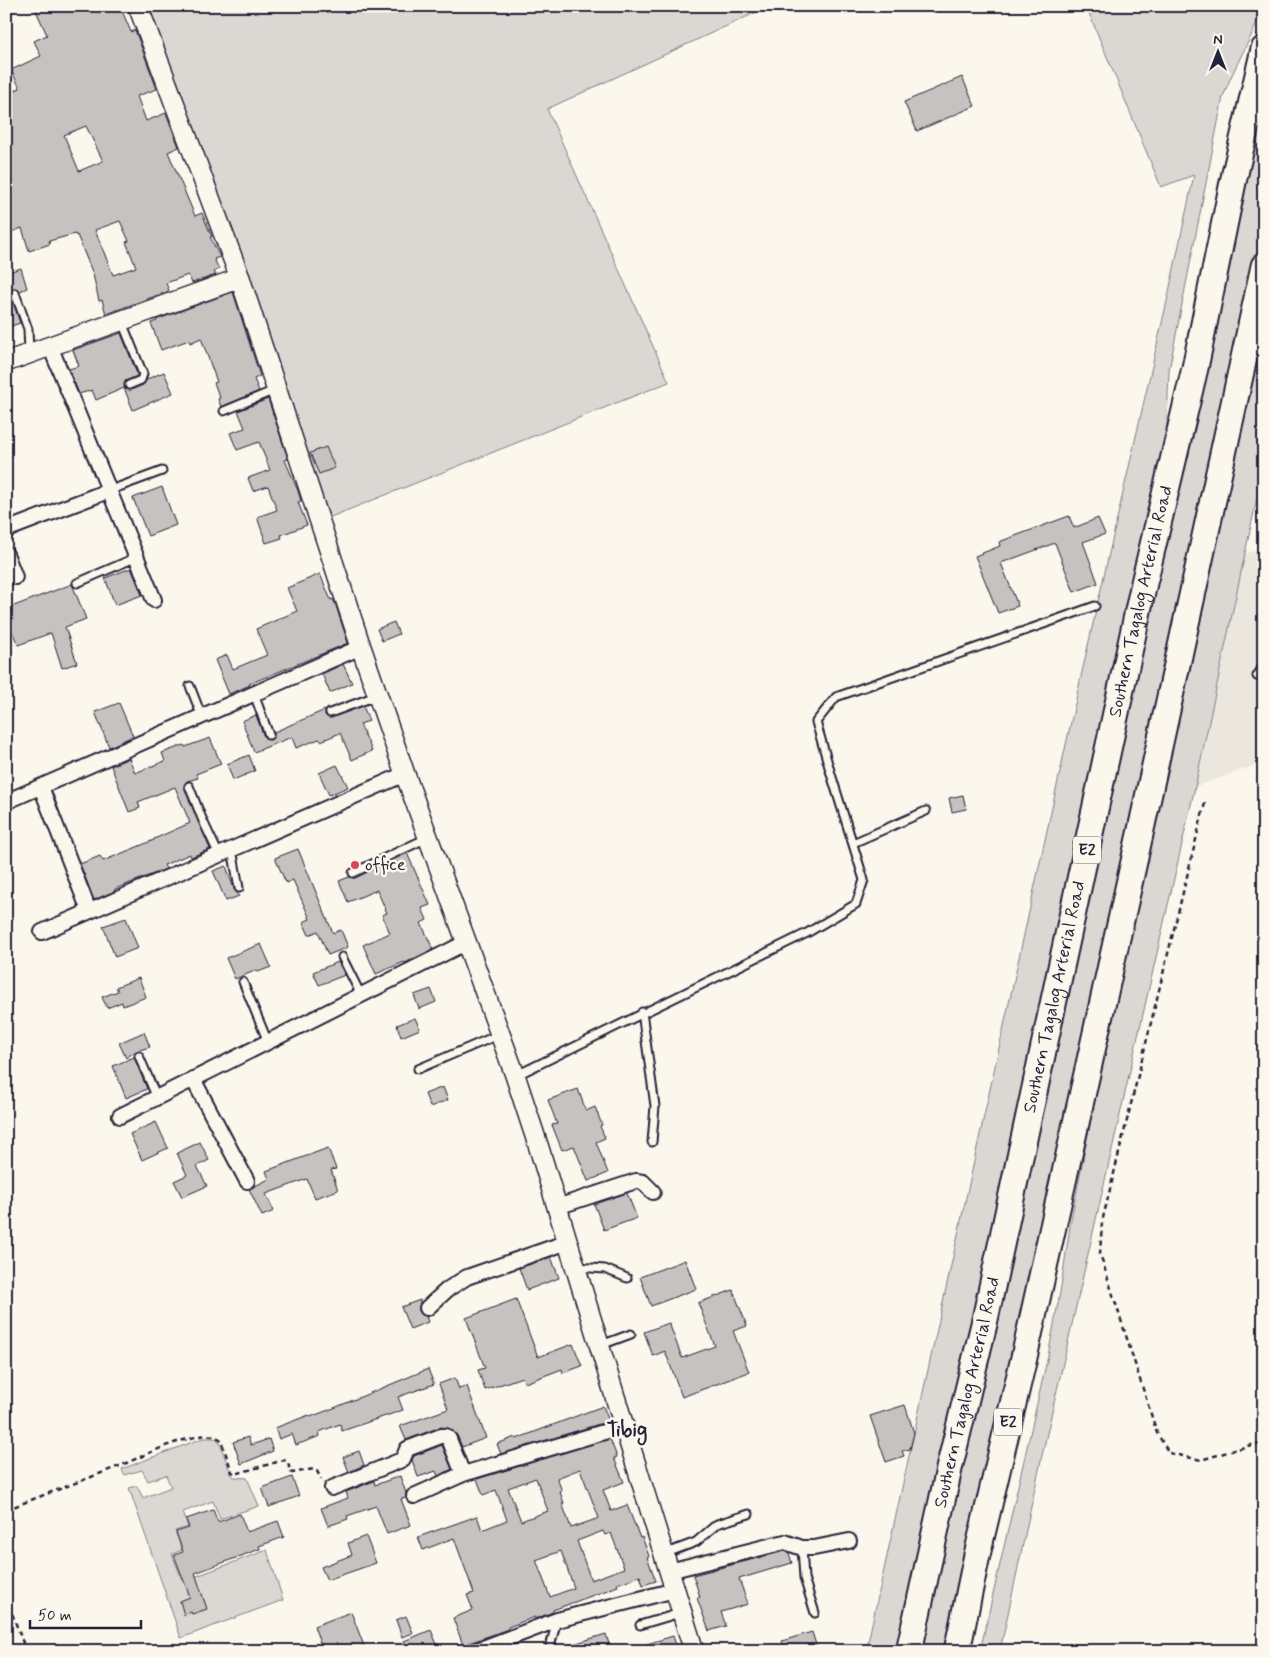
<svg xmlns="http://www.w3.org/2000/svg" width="1270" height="1657" font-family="Mynerve,sans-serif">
<rect width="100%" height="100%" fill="#fbf7ec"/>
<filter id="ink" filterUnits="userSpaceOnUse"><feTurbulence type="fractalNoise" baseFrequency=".02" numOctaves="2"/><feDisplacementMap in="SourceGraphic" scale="10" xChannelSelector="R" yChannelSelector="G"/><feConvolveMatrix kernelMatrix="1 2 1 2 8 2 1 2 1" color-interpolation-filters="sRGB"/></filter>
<g filter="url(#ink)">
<polygon fill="#ebe7df" points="1264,548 1264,762 1195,787 1244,554"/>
<g fill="#dbd8d3" stroke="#7e7d87">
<polygon points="145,6 770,6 547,109 669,382 328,518"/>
<path d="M1086 6H1263C1253 38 1234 65 1223 97L1169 370 1166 449 899 1651H866L1084 663 1167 301 1194 175 1161 187Z"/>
<polygon points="1264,101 1264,232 950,1651 918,1651 1146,621"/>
<polygon points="1264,327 1264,465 1195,787 1043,1451 1000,1651 980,1651 1048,1356 1060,1293 1071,1220 1110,1023 1140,894 1203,598"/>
<polygon points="203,1438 215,1438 219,1441 231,1474 234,1477 247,1478 259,1506 220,1519 213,1501 183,1512 188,1527 175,1531 182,1550 172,1554 183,1581 267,1550 283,1600 181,1638 129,1488 137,1486 143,1498 171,1487 166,1475 148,1481 142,1470 124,1475 122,1469"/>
</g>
<g fill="#c6c2c0" stroke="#22223b" fill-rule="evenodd">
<path d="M34 6H120L131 32 135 30 157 89 137 96 146 121 166 113 179 147 168 152 195 216 202 213 212 237H210L220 257 214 259 219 269 214 272 216 275 192 283 188 275 166 283 169 291 106 314 102 300 99 301 93 274 77 235 76 236 75 234 49 241 50 244 29 251 22 228 6 234V95L20 88 11 70 41 56 34 41 47 35ZM86 126 103 161 79 171 64 135ZM120 221 129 241 126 242 136 267 113 275 95 230Z"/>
<polygon points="962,77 975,106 917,131 904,102"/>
<polygon points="21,268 27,288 20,291 18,289 14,288 10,293 20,323 6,328 6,273"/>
<polygon points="233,292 260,376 254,379 259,391 221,407 218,399 220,398 214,383 217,382 201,338 190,343 189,340 161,350 151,323 157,321 156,320"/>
<polygon points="121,333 137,374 137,376 125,381 124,385 125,389 131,390 143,385 147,379 164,372 173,393 133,410 124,388 96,400 92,390 79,394 69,369 79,366 73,350"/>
<polygon points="268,399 288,459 285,460 298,491 301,501 298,502 307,525 281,535 282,538 266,543 257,517 277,510 268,486 253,491 248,478 270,470 259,442 237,450 230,433 245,428 238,411"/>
<polygon points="326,447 335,468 319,474 310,453"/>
<polygon points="162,487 176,525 148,536 133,498"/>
<polygon points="1069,516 1074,528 1098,518 1105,534 1083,542 1098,583 1074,592 1055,543 1001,563 1018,606 998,613 975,556 1000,546 999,542"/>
<polygon points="131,568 142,595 115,605 105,578"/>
<polygon points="320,574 331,600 333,599 336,606 348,643 249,684 250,685 229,694 215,660 227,655 233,669 267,655 256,629 297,611 287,588"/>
<polygon points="72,584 86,619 65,627 77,663 62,668 51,633 18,645 6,617 6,609"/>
<polygon points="394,622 399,634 382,641 377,629"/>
<polygon points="343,664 352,683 330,693 322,674"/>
<polygon points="119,703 133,736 109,747 95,712"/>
<polygon points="363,706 369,721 360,724 372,751 352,760 340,733 321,741 319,739 296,748 292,737 254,752 242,721 256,715 264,737 270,740 274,736 274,732 325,710 325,715 330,718"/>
<polygon points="210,738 221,764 196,774 198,778 187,781 184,786 210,849 191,857 190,854 164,865 166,869 115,889 115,891 94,900 80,864 100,856 103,861 154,840 154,839 190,823 175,787 138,802 140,808 129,812 111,766 129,758 135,773 165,761 162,753 184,745 185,747"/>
<polygon points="249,755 255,771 233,780 227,764"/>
<polygon points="337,765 348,787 329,795 319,773"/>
<polygon points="963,795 966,809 952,812 949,798"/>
<polygon points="298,849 333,933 341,930 348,947 328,955 318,931 309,935 303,922 310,919 293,880 286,883 275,858"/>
<polygon points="407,853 430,905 422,908 427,920 421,923 433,949 405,963 404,962 376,974 363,945 390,933 382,915 387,913 377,890 348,902 339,881 349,877 355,878"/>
<polygon points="226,866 234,889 239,896 226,901 213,871"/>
<polygon points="126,918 138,948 115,957 103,926"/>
<polygon points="261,944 271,967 258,972 257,970 235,979 226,958"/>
<polygon points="338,962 345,975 319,985 313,972"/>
<polygon points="139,978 146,997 123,1006 122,1002 107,1008 102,997 118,991 116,987"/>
<polygon points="431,989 436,1002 419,1009 414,995"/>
<polygon points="415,1018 420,1029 401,1037 397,1025"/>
<polygon points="144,1032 150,1047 136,1051 126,1058 119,1043"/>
<polygon points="134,1057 147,1089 126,1098 113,1066"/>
<polygon points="443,1087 448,1100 430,1107 425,1094"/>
<polygon points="578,1089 586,1111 595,1107 602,1125 600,1126 605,1138 596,1142 608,1173 588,1181 574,1146 562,1150 552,1125 557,1124 548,1100"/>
<polygon points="156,1122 168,1148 142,1160 130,1134"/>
<polygon points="200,1142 209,1160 197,1166 207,1186 182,1197 174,1181 187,1175 177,1153"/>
<polygon points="328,1148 336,1169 331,1170 338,1190 315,1198 307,1179 266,1194 274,1211 262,1216 249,1189 269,1179 266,1171"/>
<polygon points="627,1193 637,1218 604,1230 594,1204"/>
<polygon points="551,1257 559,1278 527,1290 519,1268"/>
<polygon points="685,1260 696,1289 651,1306 640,1277"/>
<polygon points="733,1290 747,1326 733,1331 749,1372 682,1397 665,1351 653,1356 644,1332 669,1323 682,1358 715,1346 698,1303"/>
<polygon points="516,1299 538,1357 573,1344 582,1366 563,1373 562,1369 525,1383 522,1377 485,1390 478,1370 485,1368 466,1318"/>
<polygon points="420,1300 419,1310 421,1314 426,1316 428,1322 410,1329 401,1307"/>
<polygon points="428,1369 434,1384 398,1397 403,1410 342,1431 340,1424 319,1432 320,1436 296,1445 292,1434 279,1439 275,1428 309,1415 310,1417 334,1408"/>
<polygon points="455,1378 459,1389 467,1386 486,1438 462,1447 457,1435 452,1430 441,1427 406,1440 400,1426 448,1409 439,1384"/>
<polygon points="905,1405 914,1433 910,1449 902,1451 904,1456 886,1462 870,1416"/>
<polygon points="603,1406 609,1421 501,1454 497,1444 515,1437 516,1439"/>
<polygon points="248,1437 251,1445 269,1439 273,1451 241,1464 233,1442"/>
<path d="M610 1439 617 1457 614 1458 624 1482 603 1490 611 1511 627 1505 640 1538 642 1537 649 1556 647 1557 656 1581 643 1585 640 1576 617 1584 618 1586 553 1610V1612L535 1619V1617L508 1627V1629L463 1645 453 1618 473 1610 467 1595 474 1593 454 1538 423 1550 418 1537 477 1516 482 1530 507 1520 496 1490 483 1495 477 1479ZM580 1469 599 1518 571 1528 562 1503H564L560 1492 562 1491 557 1478ZM536 1478 548 1511 521 1521 508 1488ZM603 1531 605 1535 611 1533 624 1568 591 1580 577 1541ZM561 1551 574 1588 550 1597 536 1560Z"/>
<polygon points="442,1445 452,1469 438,1476 436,1471 418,1477 412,1460 414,1456"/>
<polygon points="359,1451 364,1465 349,1472 343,1457"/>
<polygon points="400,1476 406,1493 406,1498 401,1499 411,1525 387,1534 376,1506 347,1516 348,1519 328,1526 321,1508 348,1498 346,1492 374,1481 375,1485"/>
<polygon points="292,1477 299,1496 269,1507 262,1488"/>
<polygon points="213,1510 218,1522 240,1514 247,1532 278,1521 284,1537 259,1546 260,1549 195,1573 207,1609 192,1614 191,1612 184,1615 180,1601 190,1597 174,1555 183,1552 176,1532 189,1528 186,1519"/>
<polygon points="366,1536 376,1563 327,1580 321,1567 352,1555 348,1543"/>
<polygon points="785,1551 789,1553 792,1563 739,1579 748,1604 721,1612 726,1626 709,1631 697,1598 700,1597 693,1575"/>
<polygon points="351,1612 366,1651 323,1651 314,1626"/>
<polygon points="406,1616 413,1633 402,1637 396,1620"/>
<polygon points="431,1630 438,1647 428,1651 408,1651 404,1641"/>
<polygon points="812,1632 818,1651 785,1651 782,1641"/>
<polygon points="606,1634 611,1651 561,1651 560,1648"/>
<polygon points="673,1636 678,1651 634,1651 634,1648"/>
</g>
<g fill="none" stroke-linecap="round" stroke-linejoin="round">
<defs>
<g id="lane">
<polyline points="15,293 28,329 29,353"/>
<polyline points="122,322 143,374 141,380 129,385"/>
<polyline points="224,411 275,390"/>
<polyline points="108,491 162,471"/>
<polyline points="77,583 137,557"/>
<polyline points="1257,676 1264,665"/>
<polyline points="190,686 202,717"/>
<polyline points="254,694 269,735"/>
<polyline points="330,713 376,696"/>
<polyline points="189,786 203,821 219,855"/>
<polyline points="853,843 926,811"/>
<polyline points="232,849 239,888"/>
<polyline points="353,873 427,838"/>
<polyline points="342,957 361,995"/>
<polyline points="243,982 268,1042"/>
<polyline points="642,1012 655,1106 652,1142"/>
<polyline points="139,1056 157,1098"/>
<polyline points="418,1069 498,1035"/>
<polyline points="517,1075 807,933 856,904 864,880 831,774 816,722 836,697 1095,606"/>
<polyline points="577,1267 605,1269 627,1278"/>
<polyline points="601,1345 631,1334"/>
<polyline points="802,1548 804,1578 815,1613"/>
<polyline points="664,1554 696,1542 717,1524 749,1514"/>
<polyline points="640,1625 680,1613"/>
<polyline points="549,1651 557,1620"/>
</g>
<g id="street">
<polyline points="50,346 154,600"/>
<polyline points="6,530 108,491"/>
<polyline points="6,554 15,577"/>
<polyline points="41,787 89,911"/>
<polyline points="10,800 361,647"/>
<polyline points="42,932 405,774"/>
<polyline points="193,1079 247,1181"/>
<polyline points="120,1116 467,942"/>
<polyline points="557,1207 636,1181 643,1182 653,1192"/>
<polyline points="427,1308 448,1289 467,1277 568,1242"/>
<polyline points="332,1488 399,1461 403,1459 407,1449 441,1436 446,1436 449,1439 463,1474 624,1426"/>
<polyline points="414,1496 463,1474"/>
<polyline points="669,1571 785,1542 802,1548 814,1548 849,1541"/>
<polyline points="475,1651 557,1620 675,1590"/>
</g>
<g id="secondary">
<polyline points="138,6 240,278 361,647 405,774 515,1075 539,1148 624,1426 694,1651"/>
<polyline points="6,362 240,278"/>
</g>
<g id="highway">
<path id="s1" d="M909 1651 949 1469 984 1324 1144 583 1195 368 1233 182 1264 49"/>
<polyline points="957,1651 977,1555 1023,1362 1137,848 1264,266"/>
</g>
</defs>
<use href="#lane" stroke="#22223b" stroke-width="11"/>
<use href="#street" stroke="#22223b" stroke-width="18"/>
<use href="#secondary" stroke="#22223b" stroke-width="22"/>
<use href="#highway" stroke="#22223b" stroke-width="29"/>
<g stroke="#22223b" stroke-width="2.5" stroke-dasharray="5 4" stroke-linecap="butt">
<polyline points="1205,803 1102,1222 1100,1254 1157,1433 1169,1453 1201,1460 1251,1445 1264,1444"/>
<path d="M6 1510C45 1494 85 1480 124 1464 148 1454 170 1442 196 1437 205 1435 214 1434 221 1440L232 1472 235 1474 284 1460 288 1462 290 1471 292 1473 314 1469 317 1471 321 1479"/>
<polyline points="6,1597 26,1651"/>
</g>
<use href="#lane" stroke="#fbf7ec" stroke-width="7"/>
<use href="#street" stroke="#fbf7ec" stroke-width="14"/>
<use href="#secondary" stroke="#fbf7ec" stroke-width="19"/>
<use href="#highway" stroke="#fbf7ec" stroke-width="25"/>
</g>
</g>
<circle fill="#d1495b" stroke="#fbf7ec" stroke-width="2" cx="355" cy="865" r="5"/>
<g text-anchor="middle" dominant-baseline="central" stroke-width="5" stroke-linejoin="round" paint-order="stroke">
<g fill="#fbf7ec" stroke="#636270" stroke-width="1">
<rect x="1073" y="836.5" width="28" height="27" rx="4"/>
<rect x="994" y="1408.5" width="28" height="27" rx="4"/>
</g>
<g font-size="16" font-weight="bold" fill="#22223b">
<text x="1087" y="850">E2</text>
<text x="1008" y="1422">E2</text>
</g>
<g font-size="18" fill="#22223b" stroke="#fbf7ec">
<text stroke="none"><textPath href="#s1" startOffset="1075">Southern Tagalog Arterial Road</textPath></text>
<text stroke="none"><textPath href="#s1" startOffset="670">Southern Tagalog Arterial Road</textPath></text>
<text stroke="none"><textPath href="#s1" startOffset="265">Southern Tagalog Arterial Road</textPath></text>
</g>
<g font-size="18" fill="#22223b" stroke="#fbf7ec" text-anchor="start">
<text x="365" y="865">office</text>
</g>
<g font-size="20" font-weight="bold" fill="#22223b" stroke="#fbf7ec">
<text x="627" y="1430">Tibig</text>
</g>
</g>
<rect width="1270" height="1657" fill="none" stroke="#fbf7ec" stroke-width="25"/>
<rect x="12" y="12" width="1245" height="1632" fill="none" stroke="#22223b" stroke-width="2" filter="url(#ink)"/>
<g transform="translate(1218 52)" stroke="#fbf7ec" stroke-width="4" paint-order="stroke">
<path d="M0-4L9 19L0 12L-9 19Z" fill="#22223b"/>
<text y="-8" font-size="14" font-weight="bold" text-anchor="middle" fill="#22223b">N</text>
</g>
<path d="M30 1620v8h111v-8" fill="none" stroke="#22223b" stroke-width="2.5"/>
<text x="38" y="1620" font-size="15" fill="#22223b" stroke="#fbf7ec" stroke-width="4" paint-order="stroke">50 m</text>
</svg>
